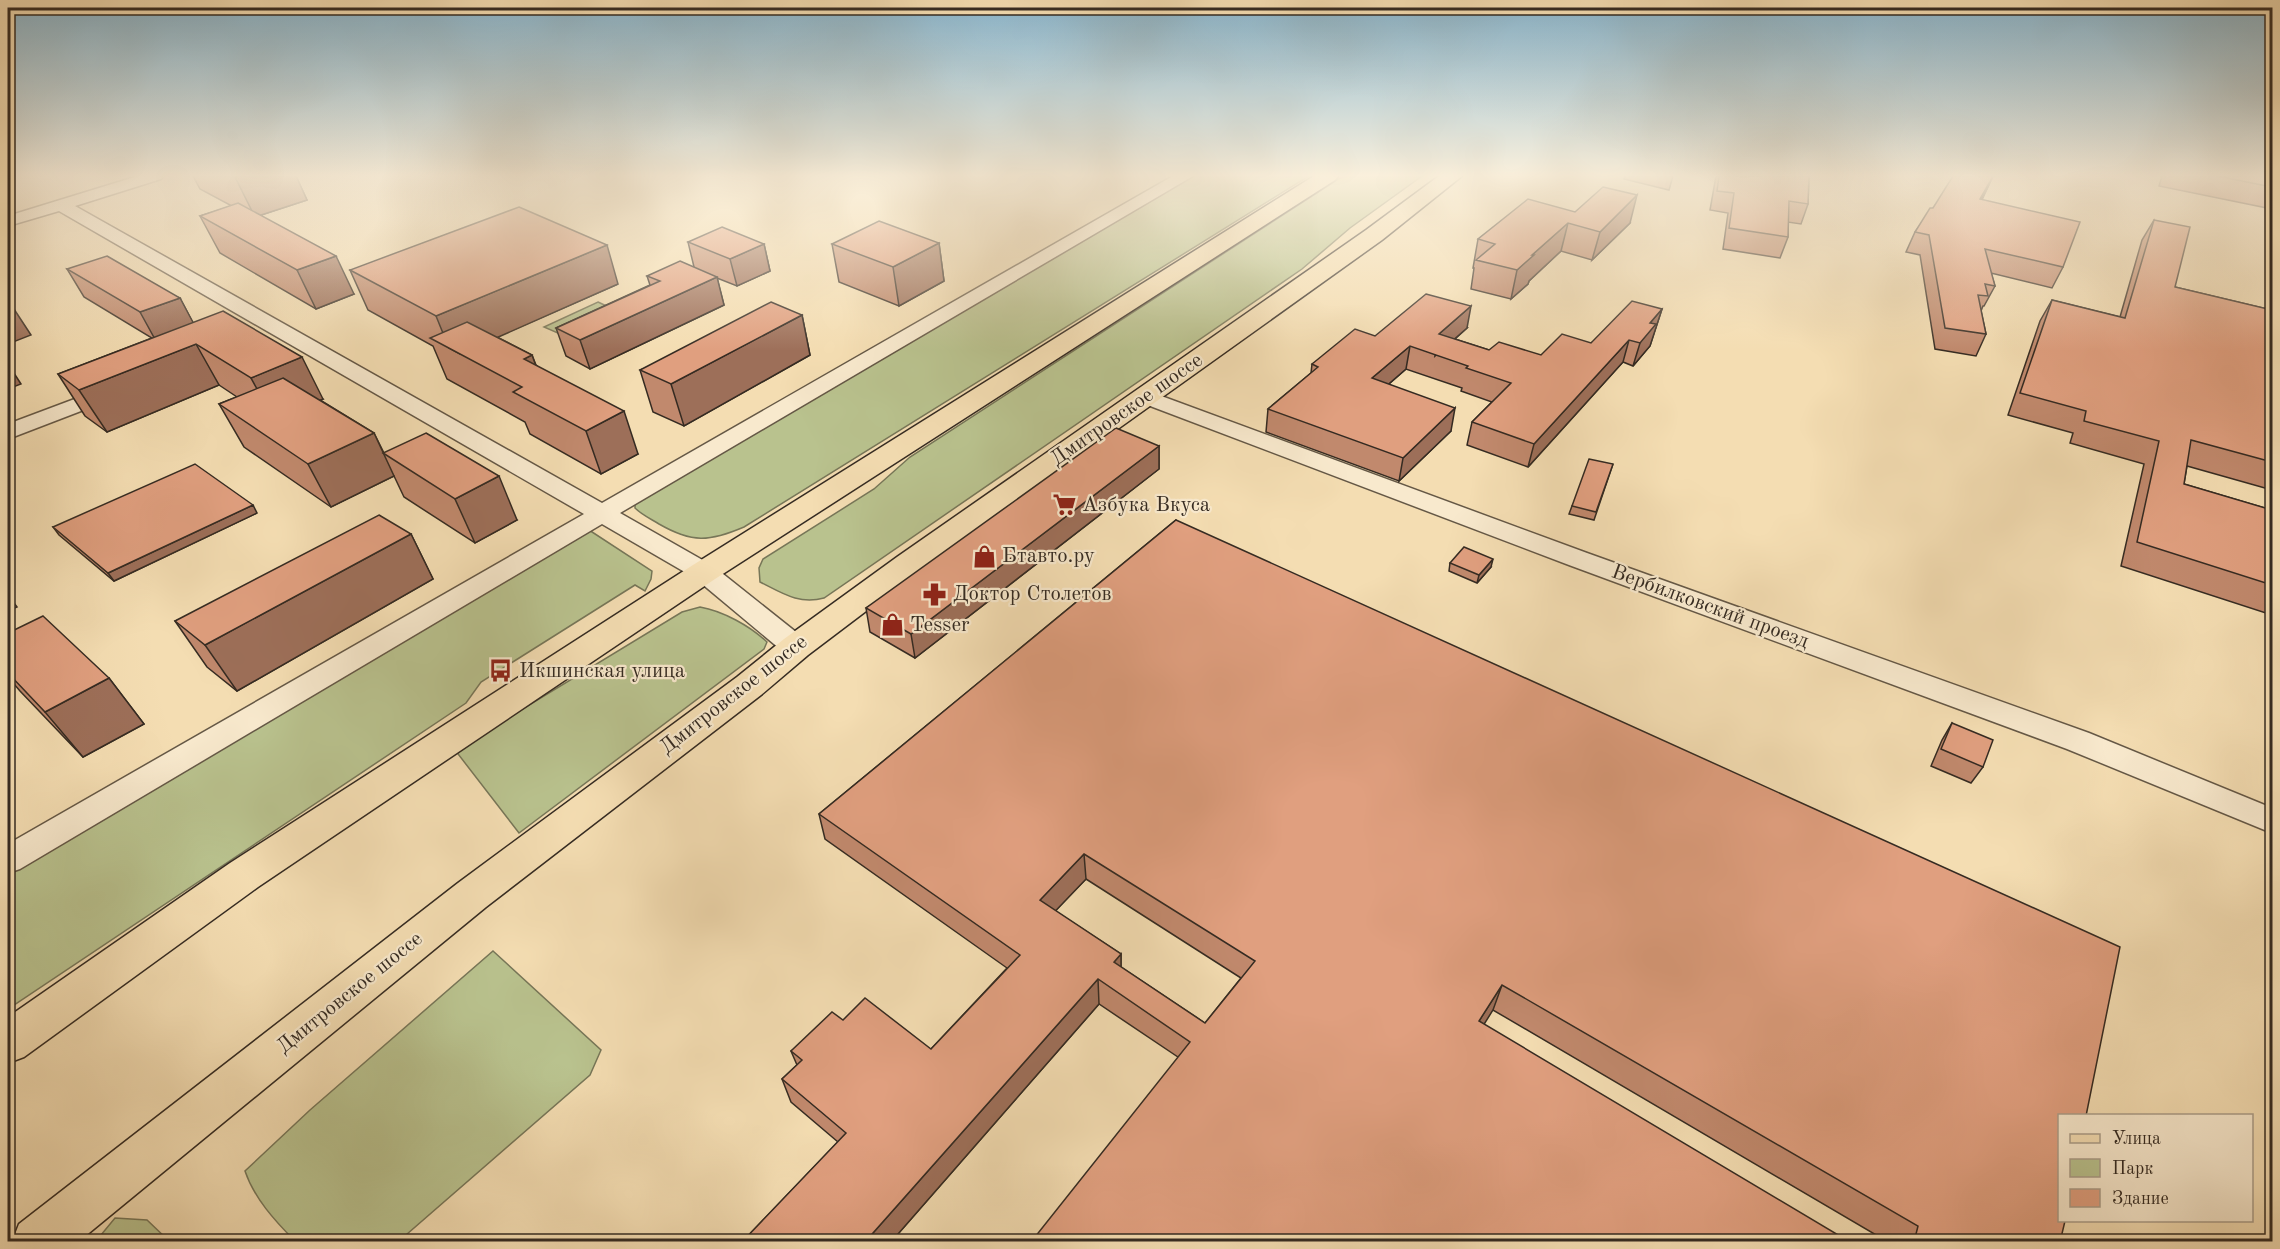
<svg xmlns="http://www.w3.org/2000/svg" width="2280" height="1249" font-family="'Old Standard TT',serif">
<rect width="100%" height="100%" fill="#f4ddb2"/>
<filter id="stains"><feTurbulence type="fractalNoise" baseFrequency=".00333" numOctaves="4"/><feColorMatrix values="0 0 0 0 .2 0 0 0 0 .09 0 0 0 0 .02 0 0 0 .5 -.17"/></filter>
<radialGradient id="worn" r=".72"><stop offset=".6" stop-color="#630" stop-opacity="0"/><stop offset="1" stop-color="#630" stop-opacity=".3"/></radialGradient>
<g fill="#b9c28e" stroke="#777658" stroke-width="1.5">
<path d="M1193 176H1309L744 527C709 542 692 543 659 524 651 519 642 515 635 508V504L641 500Z"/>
<path d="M1343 176H1422L1350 228 1302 269 824 598C799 605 782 593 760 582L759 568 763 559 874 489 910 457Z"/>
<polygon points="598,302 613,309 560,334 544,327"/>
<polygon points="589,530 652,571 651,579 645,591 635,585 481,682 466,703 8,1009 8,873"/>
<path d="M700 607C723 611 750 626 767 642L764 649 519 833 455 750 682 612Z"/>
<path d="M493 951 601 1050 590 1075 399 1241H295C275 1221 254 1198 245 1171L310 1110Z"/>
<polygon points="115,1218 147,1220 169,1241 96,1241"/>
</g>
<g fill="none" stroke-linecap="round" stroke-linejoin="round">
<defs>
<g id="minor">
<polygon points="138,176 163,176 161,179 75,206 602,503 1173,176 1193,176 620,513 713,566 806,640 810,647 806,654 796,656 786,654 695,578 602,524 20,869 8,873 8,844 584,514 59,211 8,226 8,216"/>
<polygon points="112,385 120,386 123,391 120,396 8,439 8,424"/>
<polygon points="1145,390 1587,553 2089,733 2272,808 2272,833 2067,749 1569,565 1137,401 1134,396 1137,391"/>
</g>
<g id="major">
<polygon points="1314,176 1338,176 1335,180 715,579 258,887 24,1057 8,1063 8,1017 230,863 693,565"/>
<polygon points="1439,176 1462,176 1382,240 919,571 808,655 761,695 486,907 78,1242 12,1242 19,1224 458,883 737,677 784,639 897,557 1366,230"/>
</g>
</defs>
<use href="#minor" stroke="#655846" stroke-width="3"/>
<use href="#major" stroke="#352b22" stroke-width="3"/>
<use href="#minor" fill="#f8e9cd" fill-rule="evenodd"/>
<use href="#major" fill="#f4ddb2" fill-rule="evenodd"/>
</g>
<g fill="#c1896d" stroke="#352b22" stroke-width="1.5" fill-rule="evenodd">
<polygon points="193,176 296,176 307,200 261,215 354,294 316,309 220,253 200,216 232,206 200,189"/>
<polygon points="1625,176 1673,176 1669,190 1624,179"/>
<polygon points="1716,176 1809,176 1808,204 1801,224 1788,222 1788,237 1780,258 1723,249 1728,213 1710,210"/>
<polygon points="1993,176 1982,200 2063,267 2052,288 1991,273 1995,286 1984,306 1983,306 1981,311 1986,334 1976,356 1935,349 1920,255 1906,252 1915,232 1933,208"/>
<polygon points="2162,176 2272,176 2272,209 2159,186"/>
<polygon points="1575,212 1630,223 1592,260 1561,251 1529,281 1528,284 1511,299 1471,289 1474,268 1473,268 1478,239"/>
<polygon points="2154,220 2175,287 2272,310 2272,490 2187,466 2184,484 2272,510 2272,615 2121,566 2144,464 2070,443 2073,433 2008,415 2040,321 2052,300 2120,317 2142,240"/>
<polygon points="688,242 764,244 770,271 737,286 717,278 724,305 590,369 566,356 556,328 650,285 647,276 694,267"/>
<polygon points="939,243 944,281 899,306 839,282 832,244"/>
<polygon points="67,269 180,298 193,323 323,399 320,400 374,433 384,453 517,520 475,543 404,497 394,476 331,507 244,447 219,404 237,397 219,385 107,432 85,416 58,374 152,338 84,297"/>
<polygon points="350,270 618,284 497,337 532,355 536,365 638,454 601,474 530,434 525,422 447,379 433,346 368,310"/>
<polygon points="1662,309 1650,346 1633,366 1623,362 1528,467 1467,445 1472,422 1492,402 1461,391 1462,388 1406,369 1389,384 1451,431 1399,481 1266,432 1268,409 1311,373 1312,364 1375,336 1467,328 1455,339 1489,350 1541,355 1591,343"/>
<polygon points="802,315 810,355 684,426 653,412 640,370"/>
<polygon points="1159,446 1159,469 915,658 870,632 866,608"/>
<polygon points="1613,464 1594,520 1569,514 1572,506"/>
<polygon points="257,513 114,581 59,535 53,527"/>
<path d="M1176 520 2060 1242H1888L1493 1010 1178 1057 1099 1004 891 1242H742L838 1142 791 1102 782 1079 797 1065 791 1051 843 1020 931 1049 1007 968 825 839 819 814ZM1086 879 1241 978 1205 1023 1121 967V954L1055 911Z"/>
<polygon points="411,534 433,579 237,691 207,667 175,621"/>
<polygon points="1450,563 1491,567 1477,583 1449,571"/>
<polygon points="8,633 109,678 144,724 83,757 20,691 8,677"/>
<polygon points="1952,723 1983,767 1971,783 1931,766 1942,740"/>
</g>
<g fill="#9d6f59" stroke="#352b22" stroke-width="1.5">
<polygon points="239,176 296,176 307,200 255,217 235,177"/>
<polygon points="1993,176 1987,189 1971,219 1980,199"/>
<polygon points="1637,195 1630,223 1592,260 1600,232"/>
<polygon points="1568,223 1561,251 1529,281 1528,284 1511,299 1517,270 1532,255"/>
<polygon points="939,243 944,281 899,306 893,267"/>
<polygon points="764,244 770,271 737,286 730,259"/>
<polygon points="607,245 618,284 460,354 449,348 436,316"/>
<polygon points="336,256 354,294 316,309 297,270"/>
<polygon points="717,277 724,305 590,369 580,340"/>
<polygon points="180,298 195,326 156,341 140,312"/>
<polygon points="12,306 31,335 8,344 8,307"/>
<polygon points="1471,306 1467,328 1435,356 1439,334"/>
<polygon points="1662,309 1650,346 1633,366 1640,343 1650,323"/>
<polygon points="802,315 810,355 684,426 671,384"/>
<polygon points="1629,340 1623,362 1528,467 1534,444"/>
<polygon points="196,344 219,385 107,432 79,390"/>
<polygon points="1410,346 1406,369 1369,401 1372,378"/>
<polygon points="532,355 547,397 524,359"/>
<polygon points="302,357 323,399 274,420 251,378"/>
<polygon points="8,364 21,384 8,389"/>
<polygon points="1455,408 1451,431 1399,481 1403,458"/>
<polygon points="624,411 638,454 601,474 586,431"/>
<polygon points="374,433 394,476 331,507 308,464"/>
<polygon points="1159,446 1159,469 915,658 911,634"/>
<polygon points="499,476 517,520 475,543 455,499"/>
<polygon points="253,505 257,513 114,581 108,573"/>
<polygon points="411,534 433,579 237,691 205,645"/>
<polygon points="1493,559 1491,567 1477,583 1479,575"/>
<polygon points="8,595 17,607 8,611"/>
<polygon points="109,678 144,724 83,757 45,712"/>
<polygon points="1084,854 1086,879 1042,925 1040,900"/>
<polygon points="1121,954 1121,979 1114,962"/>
<polygon points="1098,979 1099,1004 891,1242 865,1242"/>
<polygon points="1502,985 1493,1010 1471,1045 1479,1021"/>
</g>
<g fill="#e09f7f" stroke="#352b22" stroke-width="1.5" fill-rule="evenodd">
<polygon points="1719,176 1809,176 1808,204 1789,201 1788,237 1729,228 1734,193 1717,191"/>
<polygon points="1953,176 1993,176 1980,199 2080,222 2063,267 1985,249 1995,286 1985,284 1988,296 1978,295 1986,334 1945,328 1929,235 1915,232 1930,208 1933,208"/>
<polygon points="2217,176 2272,176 2272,187"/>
<polygon points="1603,187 1637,195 1600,232 1568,223 1532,255 1534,255 1517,270 1476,260 1495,244 1478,239 1528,199 1575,212"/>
<polygon points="238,203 336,256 297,270 200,216"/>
<polygon points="519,207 607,245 436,316 350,270"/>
<polygon points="2154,220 2190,227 2175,287 2272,310 2272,462 2191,440 2184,484 2272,510 2272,585 2137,542 2159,441 2084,421 2086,411 2020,393 2052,300 2125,318"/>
<polygon points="879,221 939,243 893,267 832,244"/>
<polygon points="722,227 764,244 730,259 688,242"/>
<polygon points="107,256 180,298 140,312 67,269"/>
<polygon points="680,261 717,277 580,340 556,328 660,281 647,276"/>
<polygon points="1426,294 1471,306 1439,334 1489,350 1499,342 1541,355 1562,334 1591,343 1632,301 1662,309 1650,323 1656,324 1640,343 1629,340 1534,444 1472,422 1511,383 1466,368 1468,366 1410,346 1372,378 1455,408 1403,458 1268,409 1318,367 1312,364 1355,329 1375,336"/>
<polygon points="771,302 802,315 671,384 640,370"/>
<polygon points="223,311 302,357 251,378 196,344 79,390 58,374"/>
<polygon points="467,322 532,355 524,359 624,411 586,431 513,392 522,387 430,338"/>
<polygon points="283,378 374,433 308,464 219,404"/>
<polygon points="1116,428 1159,446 911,634 866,608"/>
<polygon points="426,433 499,476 455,499 383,453"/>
<polygon points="1589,459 1613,464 1596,512 1572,506"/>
<polygon points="195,464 253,505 108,573 53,527"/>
<polygon points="379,515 411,534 205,645 175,621"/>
<path d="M1176 520 2120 947 2086 1116H2060V1221H2065L2060 1242H1914L1918 1226 1502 985 1479 1021 1850 1242H1031L1190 1042 1098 979 865 1242H742L846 1133 782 1079 802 1060 791 1051 832 1012 843 1020 865 998 931 1049 1020 955 819 814ZM1084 854 1255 961 1205 1023 1114 962 1121 954 1040 900Z"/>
<polygon points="1464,547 1493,559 1479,575 1450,563"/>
<polygon points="43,616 109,678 45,712 8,673 8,633"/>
<polygon points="1952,723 1993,740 1983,767 1941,749"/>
</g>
<linearGradient id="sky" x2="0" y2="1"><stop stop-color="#89b7d0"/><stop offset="0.5" stop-color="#faf0dc"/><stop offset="1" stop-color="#faf0dc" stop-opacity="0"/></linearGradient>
<rect width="2280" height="351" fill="url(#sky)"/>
<defs>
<symbol id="supermarket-bare" viewBox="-9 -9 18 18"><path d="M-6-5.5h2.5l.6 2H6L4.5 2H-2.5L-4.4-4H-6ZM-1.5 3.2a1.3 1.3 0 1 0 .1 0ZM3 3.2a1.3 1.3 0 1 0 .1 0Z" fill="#8f2418" stroke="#f8e9cd" stroke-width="2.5" paint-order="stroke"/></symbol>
<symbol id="shop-bare" viewBox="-9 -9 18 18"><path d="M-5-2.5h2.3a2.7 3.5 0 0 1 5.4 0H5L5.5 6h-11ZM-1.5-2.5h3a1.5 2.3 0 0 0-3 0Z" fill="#8f2418" stroke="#f8e9cd" stroke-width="2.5" paint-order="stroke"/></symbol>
<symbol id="pharmacy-bare" viewBox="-9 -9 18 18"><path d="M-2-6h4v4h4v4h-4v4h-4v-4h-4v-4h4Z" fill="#8f2418" stroke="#f8e9cd" stroke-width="2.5" paint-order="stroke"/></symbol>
<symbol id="bus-bare" viewBox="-9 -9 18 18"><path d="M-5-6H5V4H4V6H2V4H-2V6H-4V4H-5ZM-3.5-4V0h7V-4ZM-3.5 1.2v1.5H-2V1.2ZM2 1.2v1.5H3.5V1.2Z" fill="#8f2418" stroke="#f8e9cd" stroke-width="2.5" paint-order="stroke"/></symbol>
</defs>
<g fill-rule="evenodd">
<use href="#supermarket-bare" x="1048" y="488" width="33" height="33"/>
<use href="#shop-bare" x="968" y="540" width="33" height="33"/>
<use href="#pharmacy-bare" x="918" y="578" width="33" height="33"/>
<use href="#shop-bare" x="876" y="608" width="33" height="33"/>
<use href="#bus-bare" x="484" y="654" width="33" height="33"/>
</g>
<g text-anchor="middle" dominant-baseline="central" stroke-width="4.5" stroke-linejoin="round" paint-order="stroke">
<g font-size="21" fill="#352b22" stroke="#f8e9cd">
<text transform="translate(1127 410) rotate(-35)">Дмитровское шоссе</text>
<text transform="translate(1710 607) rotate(20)">Вербилковский проезд</text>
<text transform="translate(734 695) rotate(-38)">Дмитровское шоссе</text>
<text transform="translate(350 993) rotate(-39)">Дмитровское шоссе</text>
</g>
<g font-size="21" fill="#352b22" stroke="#f8e9cd" text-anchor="start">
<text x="1082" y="505">Азбука Вкуса</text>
<text x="1002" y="556">Бтавто.ру</text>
<text x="953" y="594">Доктор Столетов</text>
<text x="910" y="625">Tesser</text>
<text x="519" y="671">Икшинская улица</text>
</g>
</g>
<rect width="2280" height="1249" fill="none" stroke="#f4ddb2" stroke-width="30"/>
<rect x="9" y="9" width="2262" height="1231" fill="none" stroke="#352b22" stroke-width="3"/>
<rect x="15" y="15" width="2250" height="1219" fill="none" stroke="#352b22" stroke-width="1.5"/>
<rect x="2058" y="1114" width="195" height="108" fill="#f8e9cd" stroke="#aa9d89" stroke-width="1.5"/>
<rect x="2070" y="1134" width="30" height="9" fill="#f4ddb2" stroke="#aa9d89" stroke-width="1.5"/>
<text x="2112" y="1144" font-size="18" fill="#352b22">Улица</text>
<rect x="2070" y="1159" width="30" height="18" fill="#b9c28e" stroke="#aa9d89" stroke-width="1.5"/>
<text x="2112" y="1174" font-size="18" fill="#352b22">Парк</text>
<rect x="2070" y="1189" width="30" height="18" fill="#e09f7f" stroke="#aa9d89" stroke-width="1.5"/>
<text x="2112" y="1204" font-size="18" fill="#352b22">Здание</text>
<rect width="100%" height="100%" filter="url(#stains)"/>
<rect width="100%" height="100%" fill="url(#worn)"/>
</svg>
